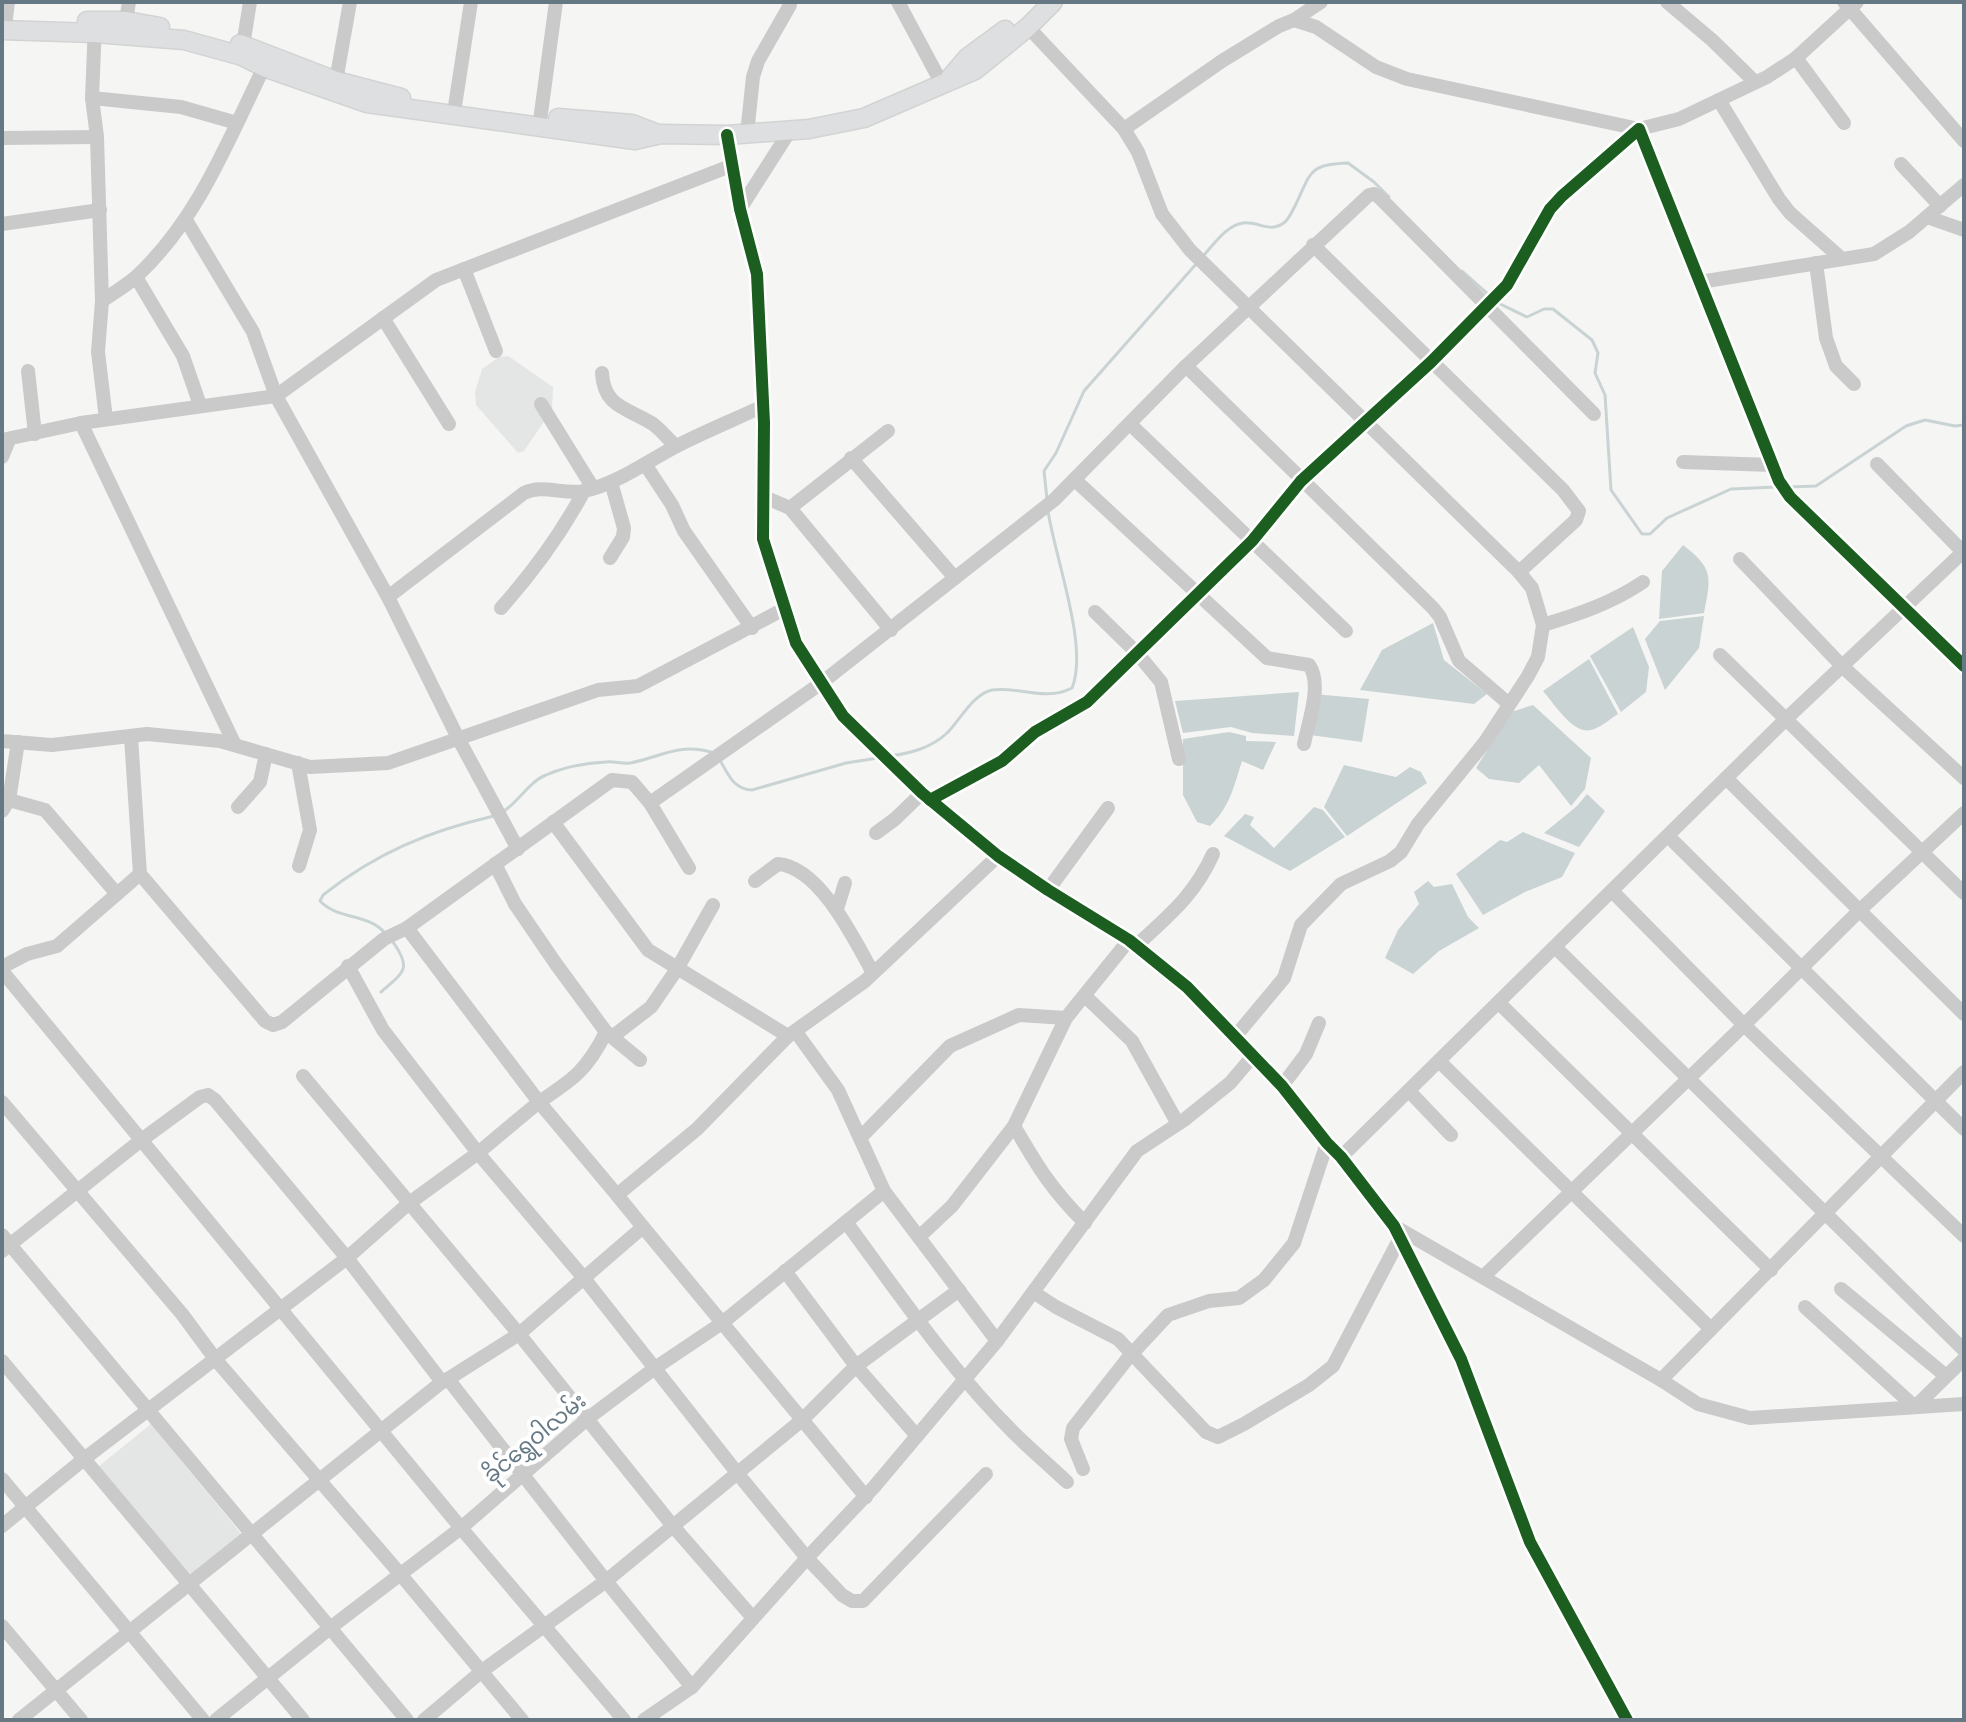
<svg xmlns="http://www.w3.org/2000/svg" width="1966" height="1722" font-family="Ubuntu,'Noto Sans Myanmar',sans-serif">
<rect width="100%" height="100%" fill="#f5f5f4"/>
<g fill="#e4e5e5">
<polygon points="508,356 553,387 552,410 524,451 518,453 476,405 475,392 482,369 499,357"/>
<polygon points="151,1424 242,1535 190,1578 98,1467"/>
</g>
<g fill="#c9d3d4">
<path d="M1683 545C1714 569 1711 577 1704 613L1659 619 1662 571Z"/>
<polygon points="1704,616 1699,648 1665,690 1645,639 1660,621"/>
<polygon points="1433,623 1444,660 1487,694 1474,704 1360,690 1382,650"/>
<polygon points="1633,627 1649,667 1646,692 1621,712 1590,656"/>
<path d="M1589 659 1618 714C1610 719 1600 728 1591 730 1573 735 1553 702 1543 691Z"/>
<polygon points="1299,692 1294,736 1252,733 1231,727 1183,733 1175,701"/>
<polygon points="1314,694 1369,699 1362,742 1310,735"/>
<polygon points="1533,705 1591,758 1585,789 1571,806 1539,765 1519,783 1489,779 1476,768 1511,712"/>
<path d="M1229 732 1246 736V741L1276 742 1263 770 1242 761C1234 786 1230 807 1210 826L1197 822 1183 795V739Z"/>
<polygon points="1344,765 1396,777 1410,767 1421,772 1427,783 1347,836 1324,807"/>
<polygon points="1587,794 1605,811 1579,847 1544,833 1577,806"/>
<polygon points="1314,807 1323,810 1345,837 1290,871 1224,836 1245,814 1254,817 1250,825 1274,848"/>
<polygon points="1523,832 1575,853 1562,877 1525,892 1483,915 1456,874 1500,840 1507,842"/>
<polygon points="1428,881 1434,887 1452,884 1468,917 1479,928 1439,951 1413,974 1385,958 1398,930 1419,904 1414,892"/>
</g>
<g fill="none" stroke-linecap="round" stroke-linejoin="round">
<g stroke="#c9d3d4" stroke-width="3">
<path d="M1204 255C1214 244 1227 225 1243 223 1259 221 1270 234 1285 222 1290 217 1292 211 1295 206 1311 173 1308 164 1348 163L1374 182 1389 197"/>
<polyline points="1462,271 1489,295"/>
<polyline points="1498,303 1527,317 1544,309 1553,309 1592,340 1598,353 1595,373 1605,395 1611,490 1642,534 1650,534 1667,518 1731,489 1776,487"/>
<polyline points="1788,487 1816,486 1906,426 1925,420 1955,426 1964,425"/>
<polyline points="1047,499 1044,471 1056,453 1084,391 1197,263"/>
<path d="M890 756C911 753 931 748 947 733 960 720 973 694 992 690 1018 686 1045 702 1072 688 1089 647 1055 558 1048 511"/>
<path d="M721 762C729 776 734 789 752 790L846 763 878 758"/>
<path d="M504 811C519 801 530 781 546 775 564 767 586 763 606 762 614 761 622 764 630 763 662 757 679 742 714 753"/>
<path d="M385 933C368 913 338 920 320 901L323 895C376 853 429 831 494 816"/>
<path d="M381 992C404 972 412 969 393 942"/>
</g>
<defs>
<g id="major">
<polyline points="87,21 126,21 160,27"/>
<polyline points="2,30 95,33 184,40 242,56 264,67 367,103 635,140 661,134 727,135 809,129 864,118 975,70 1028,27 1053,2"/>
<polyline points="240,44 336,81 401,98"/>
<polyline points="949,79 967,58 1005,30"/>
<polyline points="558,118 632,124 658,134"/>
</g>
</defs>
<use href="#major" stroke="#d2d3d3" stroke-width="21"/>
<g stroke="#cacacb" stroke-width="14">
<polyline points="898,2 942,84"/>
<polyline points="1667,2 1712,40 1755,82"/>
<polyline points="1844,2 1964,141"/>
<polyline points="6,18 8,2"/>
<polyline points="1294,20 1321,2"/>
<polyline points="126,21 129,2"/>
<polyline points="95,24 92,98 97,137 102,301 98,352 106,419"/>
<polyline points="1028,27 1124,129 1138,152 1162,214 1190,250 1519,572 1532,588 1543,625 1538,657 1528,676 1485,742 1418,824 1401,852 1390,861 1341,884 1301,925 1284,978 1234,1038"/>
<polyline points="242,52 250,2"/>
<polyline points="1796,58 1844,123"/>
<polyline points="336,81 350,2"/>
<polyline points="92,98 181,107 237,123"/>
<polyline points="1719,100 1779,199 1790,213 1842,259"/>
<polyline points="455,106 471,2"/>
<polyline points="539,128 556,2"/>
<polyline points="1124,129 1222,61 1279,26 1294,20 1316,27 1376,67 1407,79 1639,129 1679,119 1767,77 1796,58 1857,2"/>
<polyline points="747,134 753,77 758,61 790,5 790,2"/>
<polyline points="727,135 740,209 757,274 764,423 763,539 796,643 843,716 922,793 998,856 1048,890 1129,940 1187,987 1282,1086 1327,1143 1341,1157 1394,1226 1461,1359 1530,1542 1627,1720"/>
<polyline points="2,138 97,137"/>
<polyline points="1901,164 1940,206"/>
<polyline points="740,209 791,129"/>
<polyline points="1927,217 1964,230"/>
<polyline points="186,220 253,332 276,396 388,597 458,738 518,849"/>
<polyline points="2,224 100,210"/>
<polyline points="1313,245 1563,490 1579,511 1576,520 1519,572"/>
<polyline points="1816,263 1826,338 1836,366 1854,384"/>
<polyline points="464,269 496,351"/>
<polyline points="136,277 183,356 200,405"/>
<polyline points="1700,282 1874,254 1909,232 1964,185"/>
<path d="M102 301C113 293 126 286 137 276 198 219 228 141 264 67"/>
<polyline points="383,318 449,424"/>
<polyline points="1186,366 1433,608 1440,617 1459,661 1509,704"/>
<polyline points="28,371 35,434"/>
<path d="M602 373C604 408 628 408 653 424 661 430 668 439 676 446"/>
<polyline points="541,404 593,488"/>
<polyline points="81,423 235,745"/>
<polyline points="1130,424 1346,631"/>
<polyline points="2,440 81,423 276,396 436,280 733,165"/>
<polyline points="2,457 9,440"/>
<polyline points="851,458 955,578"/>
<polyline points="1683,462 1772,465"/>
<polyline points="645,464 672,505 684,531 752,628"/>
<polyline points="1877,464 1964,553"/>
<path d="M1075 480 1267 658 1309 665C1323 684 1308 723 1304 744"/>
<polyline points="764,497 790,508 888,431"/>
<polyline points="790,508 891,630"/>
<polyline points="610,558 623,537 624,528 611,482"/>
<polyline points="1740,559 1843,667 1964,778"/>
<path d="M388 597 524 493C543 484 564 495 584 491 616 484 645 463 673 448 703 432 734 420 763 406"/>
<path d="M501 608C534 571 561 534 584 491"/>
<polyline points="1095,612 1137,653 1161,682 1179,759"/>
<path d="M1543 625C1579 614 1612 603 1643 582"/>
<polyline points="1720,655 1964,893"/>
<polyline points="131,737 140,874 265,1021 273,1025 282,1022 384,939 407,928"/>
<polyline points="2,741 52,745 147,734 220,741 310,767 388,763 598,690 638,686 784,609"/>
<polyline points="298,763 310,830 299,866"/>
<polyline points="1726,778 1964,1014"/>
<polyline points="9,800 45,810 117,894"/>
<polyline points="930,800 1002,761 1035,732 1087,702 1252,541 1301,481 1431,362 1507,285 1550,209 1562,196 1639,129 1779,481 1790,497 1964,666"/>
<polyline points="650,803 820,684 1054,500 1186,366 1369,195 1374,194 1379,197 1594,414"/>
<polyline points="238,807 260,782 266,754"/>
<polyline points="2,811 9,800 18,742"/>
<polyline points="553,822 648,950 788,1036"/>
<polyline points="876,833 895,819 922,793"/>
<polyline points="1668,836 1964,1129"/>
<polyline points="495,864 515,904 556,964 606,1032 640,1060"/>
<path d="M755 881 778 864C820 867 855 941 873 973"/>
<polyline points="1048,890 1108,808"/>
<polyline points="1612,891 1744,1025 1964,1236"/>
<polyline points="837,909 845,883"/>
<path d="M1136 946C1169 915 1194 896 1213 854"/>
<polyline points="1555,947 1964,1350"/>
<polyline points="348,966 383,1030 478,1153 583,1277 738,1474 807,1558 842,1595 852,1601 863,1601 986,1474"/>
<polyline points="2,967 27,954 57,946 140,874"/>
<polyline points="2,971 461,1528 624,1720"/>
<polyline points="1085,996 1132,1041 1178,1124"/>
<polyline points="1499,1003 1771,1270"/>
<path d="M606 1032C587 1070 574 1079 539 1102L617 1195 697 1129 788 1036 865 981 998 856"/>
<polyline points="796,1032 838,1090 884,1191 997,1341"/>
<polyline points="612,1037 651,1007 677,969 713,905"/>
<polyline points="1439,1061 1711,1329"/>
<polyline points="303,1076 519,1334 672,1525 753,1618"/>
<polyline points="1282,1086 1306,1054 1319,1023"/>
<polyline points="1409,1091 1451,1135"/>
<polyline points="2,1102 182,1314 216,1360 401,1575 522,1720"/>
<path d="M1014 1126C1038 1167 1051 1189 1085 1223"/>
<polyline points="860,1138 950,1046 1019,1015 1066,1018"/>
<polyline points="1341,1157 1786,719 1964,551"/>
<polyline points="617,1195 643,1227 519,1334 448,1379 606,1581 692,1687"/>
<path d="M846 1222C899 1294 950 1369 1013 1432 1030 1449 1049 1465 1067 1482"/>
<polyline points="1394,1226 1661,1380 1698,1404 1750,1418 1964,1404"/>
<polyline points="643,1227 866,1497"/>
<polyline points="2,1235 407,1720"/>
<polyline points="919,1237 952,1206 1014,1126 1066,1018 1129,940"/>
<polyline points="2,1251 140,1141 200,1097 208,1095 215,1100 347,1258 442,1382 448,1379"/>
<polyline points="785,1271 856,1366 917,1436"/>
<polyline points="1483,1277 1744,1025 1860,910 1964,813"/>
<polyline points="1841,1289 1946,1376"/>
<polyline points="1033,1292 1056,1307 1118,1339 1206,1432 1218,1437 1244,1424 1309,1385 1333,1366 1400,1238"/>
<polyline points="1805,1307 1915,1407 1964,1359"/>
<polyline points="2,1361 303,1720"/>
<polyline points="1661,1380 1964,1072"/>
<polyline points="1083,1469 1071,1439 1073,1428 1128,1358 1168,1315 1209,1301 1239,1298 1264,1280 1294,1243 1327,1143"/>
<polyline points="2,1479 203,1720"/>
<polyline points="2,1526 84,1459 347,1258 408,1204 478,1153 539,1102 407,928 612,780 632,782 650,803 689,868"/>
<polyline points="2,1626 81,1720"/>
<polyline points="19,1720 442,1382"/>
<polyline points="216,1720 330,1628 461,1528 587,1419 655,1368 722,1323 884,1191"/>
<polyline points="424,1720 482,1671 606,1581 802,1420 856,1366 959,1290"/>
<polyline points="644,1720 692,1687 807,1558 874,1487 997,1341 1137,1151 1184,1120 1230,1083 1253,1056"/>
</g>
<use href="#major" stroke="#dedfe0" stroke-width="18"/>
<defs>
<g id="cycleway">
<polyline points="727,135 740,209 757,274 764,423 763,539 796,643 843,716 922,793 998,856 1048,890 1129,940 1187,987 1282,1086 1327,1143 1341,1157 1394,1226 1461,1359 1530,1542 1627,1720"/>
<polyline points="930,800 1002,761 1035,732 1087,702 1252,541 1301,481 1431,362 1507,285 1550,209 1562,196 1639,129 1779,481 1790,497 1964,666"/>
</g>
</defs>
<use href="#cycleway" stroke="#fff" stroke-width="17"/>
<use href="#cycleway" stroke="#1b5e20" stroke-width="12"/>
</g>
<g text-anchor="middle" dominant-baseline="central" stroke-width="8" stroke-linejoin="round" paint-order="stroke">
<g font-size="22" fill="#657884" stroke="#fff">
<text transform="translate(534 1437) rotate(-40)">ခိုင်ရွှေဝါလမ်း</text>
</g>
</g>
<rect width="1966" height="1722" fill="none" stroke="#657884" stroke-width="8"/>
</svg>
